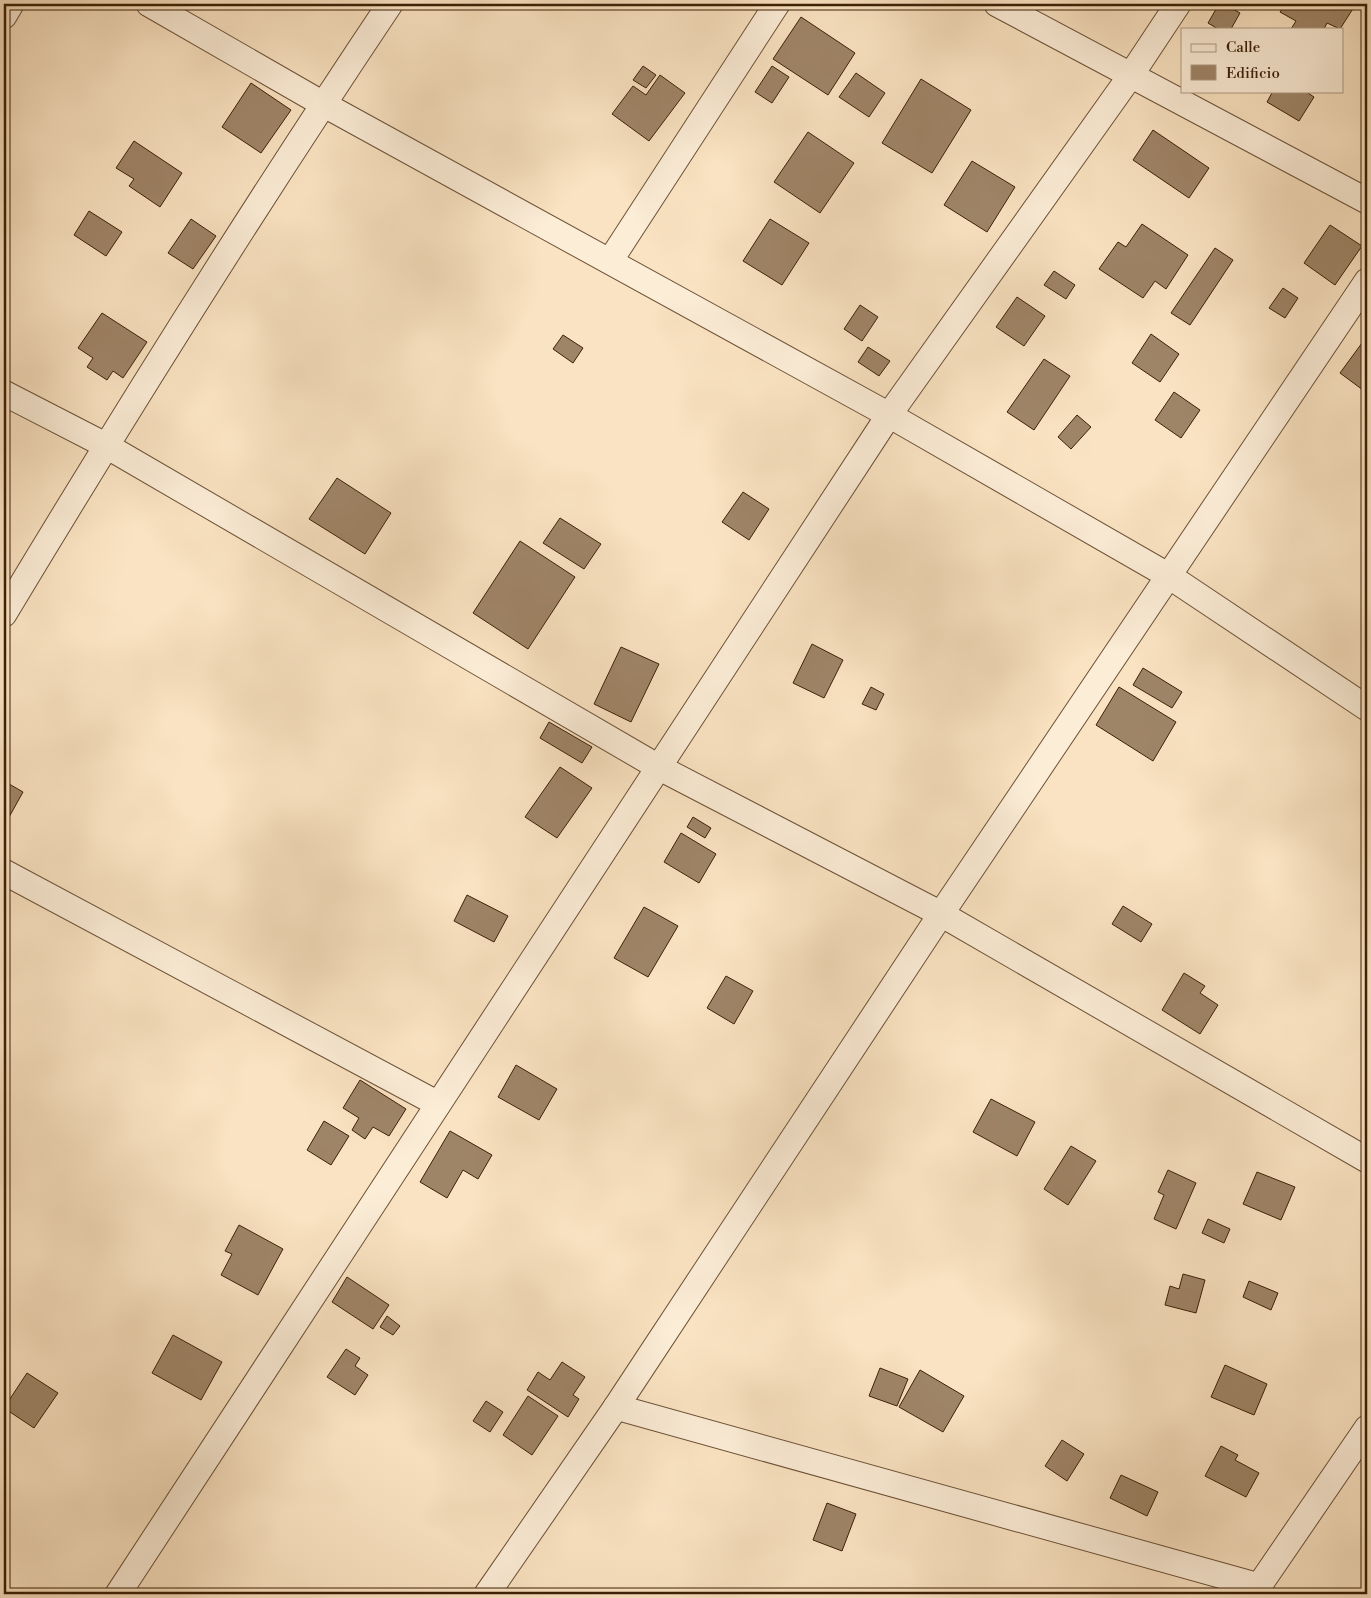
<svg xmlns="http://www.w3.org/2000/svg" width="1371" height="1598" font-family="'Libre Bodoni',serif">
<rect width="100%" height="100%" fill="#fae3c2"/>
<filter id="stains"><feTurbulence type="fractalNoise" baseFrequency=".004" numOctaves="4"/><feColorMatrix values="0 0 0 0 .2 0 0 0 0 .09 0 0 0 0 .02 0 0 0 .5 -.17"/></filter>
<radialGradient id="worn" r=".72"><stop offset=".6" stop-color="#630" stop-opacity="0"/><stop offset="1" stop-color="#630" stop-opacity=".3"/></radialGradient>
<g fill="#9f8568" stroke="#3d2007">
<polygon points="1219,4 1224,4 1240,13 1231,29 1218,29 1208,23"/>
<polygon points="1285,4 1356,4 1340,29 1327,23 1324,29 1291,29 1296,21 1280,12"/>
<polygon points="801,17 855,53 828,95 773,59"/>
<polygon points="643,66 656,75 646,88 633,80"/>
<polygon points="772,66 789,77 772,103 755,92"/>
<polygon points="856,73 885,93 869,117 839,97"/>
<polygon points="660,75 685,93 649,141 612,114 633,86 646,95"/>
<polygon points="921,79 971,110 932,173 882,143"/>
<polygon points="251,83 291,110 261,153 222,127"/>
<polygon points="1273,91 1305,91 1314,97 1299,121 1267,102"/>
<polygon points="1153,130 1209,168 1189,198 1133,160"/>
<polygon points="808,132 854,163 820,213 774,182"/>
<polygon points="134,141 182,173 160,207 129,186 134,179 116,168"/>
<polygon points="972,161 1015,187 987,232 944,205"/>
<polygon points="89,211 122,232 106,256 74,235"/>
<polygon points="191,219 216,236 193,269 168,253"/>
<polygon points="770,219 809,243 782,285 743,261"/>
<polygon points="1142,224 1188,255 1166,289 1155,281 1143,298 1099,269 1118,242 1126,247"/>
<polygon points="1330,225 1362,246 1335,285 1304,263"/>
<polygon points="1215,248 1233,260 1190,325 1171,313"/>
<polygon points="1054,271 1075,285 1066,299 1044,285"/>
<polygon points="1283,288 1298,298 1285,318 1269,308"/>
<polygon points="1017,297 1045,316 1024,346 996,327"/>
<polygon points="860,305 878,317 862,341 844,329"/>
<polygon points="102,313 147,342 123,378 113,371 107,380 87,367 93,358 78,348"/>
<polygon points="1151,334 1179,354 1160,382 1132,363"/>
<polygon points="563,335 583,348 573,363 553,349"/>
<polygon points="1362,343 1367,348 1367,393 1340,373"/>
<polygon points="868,347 890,361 879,376 858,362"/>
<polygon points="1044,359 1070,376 1034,430 1007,412"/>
<polygon points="1174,392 1200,410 1181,438 1155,420"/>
<polygon points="1077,415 1091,427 1071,449 1058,437"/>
<polygon points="337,478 391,513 365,554 309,519"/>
<polygon points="743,492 769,509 749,540 722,522"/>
<polygon points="560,518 601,544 584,569 543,543"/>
<polygon points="520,541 575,577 528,649 473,613"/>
<polygon points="812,644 843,660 824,698 793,683"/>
<polygon points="621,647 659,664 631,722 594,704"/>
<polygon points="1143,668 1182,692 1172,708 1133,685"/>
<polygon points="871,687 884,694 876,710 862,704"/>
<polygon points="1119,687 1176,722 1153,761 1096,725"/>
<polygon points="549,722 592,747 582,763 540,738"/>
<polygon points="560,767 592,788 557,838 525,817"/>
<polygon points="4,781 23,792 8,819 4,817"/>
<polygon points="693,817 711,828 705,838 687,827"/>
<polygon points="681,833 716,854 699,883 664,862"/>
<polygon points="467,895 508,916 494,942 454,921"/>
<polygon points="1123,906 1152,924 1141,942 1112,924"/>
<polygon points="644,907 678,926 648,977 614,958"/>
<polygon points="1184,973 1205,986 1200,993 1218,1005 1200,1034 1162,1010"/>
<polygon points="726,976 753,991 734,1024 707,1008"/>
<polygon points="516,1065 557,1089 539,1120 498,1097"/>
<polygon points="360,1080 406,1109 389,1136 373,1127 365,1139 352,1130 359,1118 343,1108"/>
<polygon points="991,1099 1035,1122 1017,1156 973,1132"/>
<polygon points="324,1121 349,1136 331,1165 307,1150"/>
<polygon points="450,1131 492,1155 478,1179 463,1170 447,1198 420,1182"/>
<polygon points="1071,1146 1096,1161 1068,1205 1044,1189"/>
<polygon points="1168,1170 1196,1183 1176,1229 1154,1219 1164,1195 1158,1192"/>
<polygon points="1257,1172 1295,1187 1281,1220 1243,1204"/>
<polygon points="1208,1219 1230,1229 1224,1243 1202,1233"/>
<polygon points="239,1225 283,1249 258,1295 221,1275 232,1254 225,1251"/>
<polygon points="1183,1274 1205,1280 1196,1313 1165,1305 1170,1286 1179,1289"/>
<polygon points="347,1277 389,1305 373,1329 332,1302"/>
<polygon points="1249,1281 1278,1293 1271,1310 1243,1297"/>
<polygon points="387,1316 400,1326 393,1335 380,1327"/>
<polygon points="173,1335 222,1362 201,1400 152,1373"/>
<polygon points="346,1349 360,1358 355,1366 368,1375 355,1395 327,1377"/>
<polygon points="562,1362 585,1377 573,1395 579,1399 568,1417 527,1390 538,1372 550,1380"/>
<polygon points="1225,1365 1267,1384 1254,1415 1211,1397"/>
<polygon points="880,1368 908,1379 897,1406 869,1396"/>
<polygon points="920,1370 964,1396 943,1432 899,1407"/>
<polygon points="27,1373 58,1393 34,1428 4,1408"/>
<polygon points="528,1396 558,1416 532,1455 503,1435"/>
<polygon points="486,1401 503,1412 490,1432 473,1421"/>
<polygon points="1062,1440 1084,1454 1067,1481 1045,1466"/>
<polygon points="1221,1446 1238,1455 1235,1460 1259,1473 1246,1497 1205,1476"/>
<polygon points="1121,1475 1158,1492 1147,1516 1110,1498"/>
<polygon points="827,1503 856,1514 842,1551 813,1540"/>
</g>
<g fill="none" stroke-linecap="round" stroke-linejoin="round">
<defs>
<g id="street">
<polyline points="149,4 323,104 889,415 1169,576 1367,708"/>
<polyline points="997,4 1367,201"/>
<polyline points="4,16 11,4"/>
<polyline points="610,261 777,4"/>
<polyline points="4,393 105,445 660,768 941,914 1367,1160"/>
<path d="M4 614C128 408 256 204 390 4"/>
<polyline points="4,872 438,1104"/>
<polyline points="616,1407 1259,1586 1367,1428"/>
<polyline points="118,1594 889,415 1131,75 1178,4"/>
<polyline points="487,1594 616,1407 941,914 1367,281"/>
</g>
</defs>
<use href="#street" stroke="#6c5136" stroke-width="27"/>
<use href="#street" stroke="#fcedd7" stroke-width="25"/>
</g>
<rect width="1371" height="1598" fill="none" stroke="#fae3c2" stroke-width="20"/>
<rect x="5" y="5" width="1361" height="1588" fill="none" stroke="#3d2007" stroke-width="2.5"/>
<rect x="10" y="10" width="1351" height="1578" fill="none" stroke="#3d2007"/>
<rect x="1181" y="28" width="162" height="65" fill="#fcedd7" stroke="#b09b84"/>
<rect x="1191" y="44" width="25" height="8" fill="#fcedd7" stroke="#b09b84"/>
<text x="1226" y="52" font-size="15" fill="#3d2007">Calle</text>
<rect x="1191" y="65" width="25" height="15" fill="#9f8568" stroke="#b09b84"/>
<text x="1226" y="78" font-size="15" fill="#3d2007">Edificio</text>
<rect width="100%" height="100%" filter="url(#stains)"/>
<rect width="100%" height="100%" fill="url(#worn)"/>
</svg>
